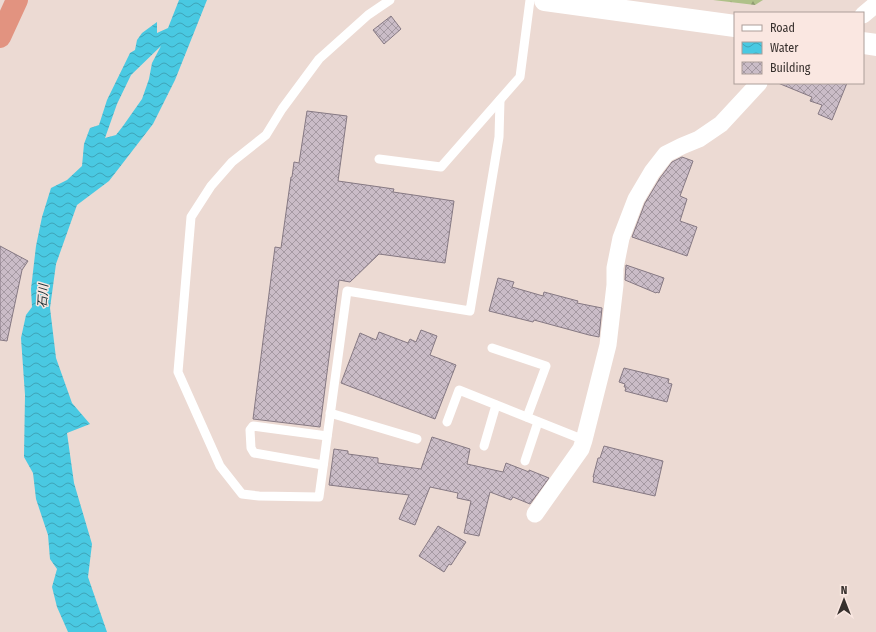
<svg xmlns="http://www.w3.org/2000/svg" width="876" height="632" font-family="'Fira Sans Condensed','Noto Sans JP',sans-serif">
<defs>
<pattern id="forest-firs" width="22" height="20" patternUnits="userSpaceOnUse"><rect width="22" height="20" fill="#afc189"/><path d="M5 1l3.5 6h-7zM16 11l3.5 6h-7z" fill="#8f9d70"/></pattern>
<pattern id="water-waves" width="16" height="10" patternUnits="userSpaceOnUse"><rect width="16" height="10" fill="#49c9e2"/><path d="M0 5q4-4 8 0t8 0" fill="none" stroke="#3ea4b8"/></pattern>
<pattern id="building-cross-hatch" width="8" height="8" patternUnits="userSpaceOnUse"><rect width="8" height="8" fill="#cabcc7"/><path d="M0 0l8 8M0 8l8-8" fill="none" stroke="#a599a2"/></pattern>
</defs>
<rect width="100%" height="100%" fill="#ecdad3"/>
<polygon fill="url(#forest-firs)" points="713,0 763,0 755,5"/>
<path fill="url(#water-waves)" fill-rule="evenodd" d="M179 0H207L175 80 153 124 109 181 77 205 56 264 50 308 56 358 72 403 90 424 67 433 74 483 92 544 88 577 107 632H68L57 607 52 587 57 569 50 559 48 535 36 499 33 473 24 457 25 395 21 338 26 315 32 307 31 289 36 246 42 217 51 188 67 180 82 166 84 144 90 128 99 125 107 100 130 53 135 50 137 40 142 33 157 22V33L168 28ZM161 46 152 63 149 79 142 99 123 126 116 135 105 138 117 104 131 75Z"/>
<g fill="url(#building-cross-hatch)" stroke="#867983">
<polygon points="391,16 401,29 384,44 373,30"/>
<polygon points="778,83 847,83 832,120 818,114 822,105 810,101 812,97"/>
<polygon points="307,111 347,116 338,181 394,189 393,192 454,201 445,263 379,254 350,282 339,280 320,427 253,419 275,247 281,248 291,177 292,177 294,162 299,163"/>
<polygon points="682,157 693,161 680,196 687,199 680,221 697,227 687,256 632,237 645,203 660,178 672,162"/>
<polygon points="0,246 28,261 22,270 7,341 0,340"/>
<polygon points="626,265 664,278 659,293 657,292 656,293 625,280"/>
<polygon points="498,278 514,282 512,287 543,296 544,292 578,301 577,303 602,308 599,337 589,335 534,320 533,322 489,311"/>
<polygon points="421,330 437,336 430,355 456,365 435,419 341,383 360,333 376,340 379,332 408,343 410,339 416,342"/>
<polygon points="624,368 669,379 668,383 672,384 667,402 625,391 626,387 624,387 625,384 619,382"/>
<polygon points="432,437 470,449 467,464 503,472 506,463 529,472 529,470 549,478 530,504 513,497 511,500 490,492 479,536 464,533 471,501 457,498 458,493 430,487 415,525 399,519 409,495 329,485 334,449 348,451 348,454 378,458 378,463 421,469"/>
<polygon points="604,446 663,461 655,496 593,482 594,477 593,477 598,458 600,458"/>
<polygon points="438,526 466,542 451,565 449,564 444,572 419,556"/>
</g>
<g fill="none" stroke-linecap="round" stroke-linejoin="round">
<g stroke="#fff" stroke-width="9">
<polyline points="390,0 368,15 319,59 282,109 266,135 232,162 211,186 191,217 178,372 220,466 242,494 259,496 319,497 347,291 470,311 499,137 500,100"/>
<polyline points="379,159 441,167 520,77 530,0"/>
<polyline points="492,348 546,366 527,417"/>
<polyline points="330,413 417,439"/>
<polyline points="447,422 459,390 584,440"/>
<polyline points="484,446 496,405"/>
<polyline points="525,461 538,422"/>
<polyline points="323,465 254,453 251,448 250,430 253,426 327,436"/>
</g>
<g stroke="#fff" stroke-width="17">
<polyline points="863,15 876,4"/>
<polyline points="535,514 581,449 584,440 608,345 615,285 615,268 621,238 636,199 652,172 666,154 682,146 699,139 721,124 759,83"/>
</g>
<g stroke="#fff" stroke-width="22">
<polyline points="545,0 735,26"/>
<polyline points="863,43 876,45"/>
</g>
<polyline stroke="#e29380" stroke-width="22" points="0,37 17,0"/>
</g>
<g text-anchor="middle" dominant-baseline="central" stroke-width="3" stroke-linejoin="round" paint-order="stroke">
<g font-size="12" font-style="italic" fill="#172d32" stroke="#fae7e1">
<text transform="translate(43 296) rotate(-87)">石川</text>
</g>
</g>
<rect x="734" y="12" width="130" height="72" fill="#fae7e1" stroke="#ac9e99"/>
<rect x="742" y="25" width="20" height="6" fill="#ffffff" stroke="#ac9e99"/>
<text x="770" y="32" font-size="12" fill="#37302d">Road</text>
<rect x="742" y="42" width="20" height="12" fill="url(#water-waves)" stroke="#ac9e99"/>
<text x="770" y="52" font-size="12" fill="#37302d">Water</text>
<rect x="742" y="62" width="20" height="12" fill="url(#building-cross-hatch)" stroke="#ac9e99"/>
<text x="770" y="72" font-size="12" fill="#37302d">Building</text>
<g transform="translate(844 600)" stroke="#fae7e1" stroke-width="3" paint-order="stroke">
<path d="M0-3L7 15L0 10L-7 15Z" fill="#37302d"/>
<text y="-6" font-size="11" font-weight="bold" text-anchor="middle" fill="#37302d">N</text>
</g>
</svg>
